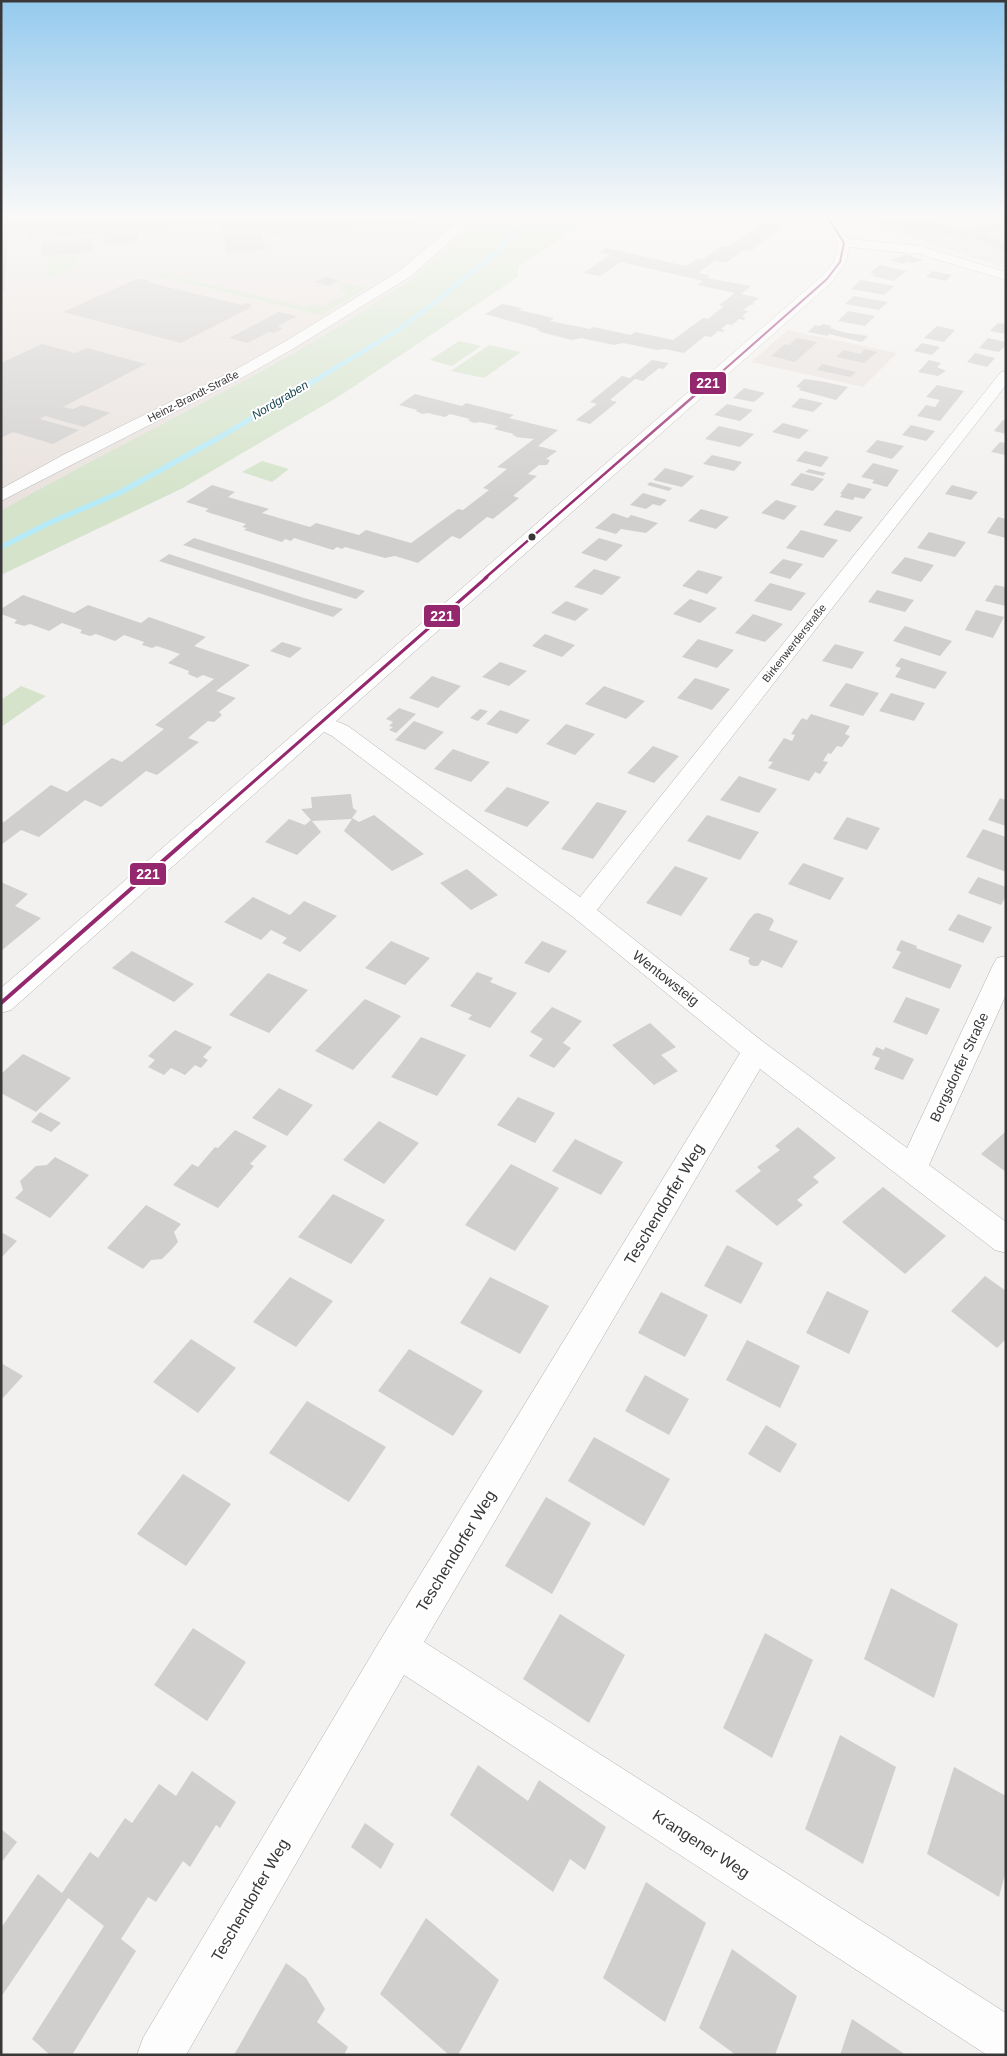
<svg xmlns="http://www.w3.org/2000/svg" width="1007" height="2056" font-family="Helvetica,sans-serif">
<rect width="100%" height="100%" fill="#f3f1ef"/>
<g fill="#e9e2de">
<polygon points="1,214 503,214 422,283 1,520"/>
<polygon points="845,214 1006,214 1006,268 851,218"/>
<polygon points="788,330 897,353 863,387 751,362"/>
</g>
<g fill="#d4e3ca">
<path d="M488 214H582L585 222 518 267V277L341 395 183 488 1 575V511C139 432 286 368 416 276 442 257 464 235 488 214Z"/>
<path d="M659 214H689L707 218 701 221 682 217C675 221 662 223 656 217Z"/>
<polygon points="77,254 78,265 50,278 47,277 48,257"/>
<polygon points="175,272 178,273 172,276 305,307 314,304 324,306 348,293 340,290 345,285 336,283 338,282 366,288 321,315 149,274"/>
<polygon points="459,341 481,346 452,366 430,360"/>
<polygon points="489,345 521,352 484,378 451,371"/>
<polygon points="262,461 289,469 272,482 242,472"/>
<polygon points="21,686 46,696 1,727 1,700"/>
</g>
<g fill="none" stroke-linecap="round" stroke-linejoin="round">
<polyline stroke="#b6eaf7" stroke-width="4.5" points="322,376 395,332 430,306 498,251 531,214"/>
<polyline stroke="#b6eaf7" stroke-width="5.5" points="1,547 49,523 119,493 222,436 324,375"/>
</g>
<g fill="#d1cfce">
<polygon points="1,214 425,214 428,220 417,221 419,224 273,235 272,232 261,232 266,250 227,253 220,223 168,226 168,229 138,231 139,242 105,245 104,234 28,239 28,229 9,230 4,291 1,291"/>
<polygon points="766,214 788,214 774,224 785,225 751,251 744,250 726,263 715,261 698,273 710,275 707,278 751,286 741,294 759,298 752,303 756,304 750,305 743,310 748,311 742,317 746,318 744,320 739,319 732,325 727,324 721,329 725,330 723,332 718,331 711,337 705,336 684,353 665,349 657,350 623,343 614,345 581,338 572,340 540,332 541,331 536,330 539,329 485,314 502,304 522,308 519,310 554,318 550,321 590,329 593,327 631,335 635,332 673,340 703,318 708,319 724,306 719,305 735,293 697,285 703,281 621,262 600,276 583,273 610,255 598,253 606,248 686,266 698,258 703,259 722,246 729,247 763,222 757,220"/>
<polygon points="868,214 897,214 950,226 948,227 965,231 1006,219 1006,229 985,235 1006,243 1006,252 973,239 967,241 939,233 935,235 869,220 876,216"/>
<polygon points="92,238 93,252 42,256 42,242"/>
<polygon points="906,254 924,260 913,263 908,262 903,264 890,260"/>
<polygon points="880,265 907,271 894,281 872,276 875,274 870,273"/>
<polygon points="932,271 952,275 946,281 926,277"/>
<polygon points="325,277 339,280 329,286 314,282"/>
<polygon points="137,279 142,279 149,280 146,282 242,305 245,303 252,305 249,307 252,307 181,343 63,312"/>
<polygon points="861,280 894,286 884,295 851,289"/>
<polygon points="854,296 888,302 879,310 845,304"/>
<polygon points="848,311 875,316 865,326 838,321"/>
<polygon points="279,312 297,316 277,327 283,328 274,333 269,332 247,343 229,338"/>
<polygon points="998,323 1006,324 1006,334 990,331"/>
<polygon points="822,324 832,326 830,328 842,332 868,336 862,342 829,334 828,336 808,332 815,325 820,326"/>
<polygon points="937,326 955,330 944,342 924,338"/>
<polygon points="797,338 817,342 795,362 771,356 785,344 789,345"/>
<polygon points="988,338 1006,342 1006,345 999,352 979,348"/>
<polygon points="922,343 940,347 932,355 914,351"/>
<polygon points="42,344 75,353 87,348 146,364 63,407 73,409 82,405 110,413 84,427 45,416 40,419 79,430 53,444 13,432 1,438 1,363"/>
<polygon points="865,349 877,352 864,363 836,357 844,350 860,354"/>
<polygon points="975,353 995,358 987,367 967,362"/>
<polygon points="652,360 669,363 663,369 659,368 643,381 635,379 610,400 617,402 590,424 576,420 597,404 590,402 622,376 630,378"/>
<polygon points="929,360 941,363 937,367 946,371 938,376 918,372"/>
<polygon points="822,364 856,372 850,377 817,370"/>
<polygon points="804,379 820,381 848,387 836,400 799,390 801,388 796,387"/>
<polygon points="937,385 964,391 940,421 917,416 926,405 935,407 940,400 926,397"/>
<polygon points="744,388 765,393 754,402 733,398"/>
<polygon points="415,394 462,406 466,403 514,415 509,418 558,430 538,446 557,451 546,459 550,460 547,465 539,465 528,474 537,476 513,496 519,498 493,519 487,517 460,539 452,536 418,563 395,556 385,558 345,547 342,549 337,547 333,550 294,538 291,541 285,539 282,542 244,530 247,528 242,527 246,524 210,513 205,511 209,509 186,502 212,485 235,492 228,497 269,509 262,513 310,527 316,523 359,535 366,530 411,543 458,509 463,510 489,490 483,488 507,469 497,467 534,439 515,437 516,436 512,435 514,434 494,429 498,426 480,422 474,423 468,420 470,419 450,414 445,417 428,413 422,414 416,411 417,410 399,405"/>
<polygon points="800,398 823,403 813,412 791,407"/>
<polygon points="727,404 753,410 740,421 714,415"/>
<polygon points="1003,420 1006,420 1006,434 994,431"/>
<polygon points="783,423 809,430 799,439 772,432"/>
<polygon points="911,425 935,431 926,441 902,435"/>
<polygon points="719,426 754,434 740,447 705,439"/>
<polygon points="877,440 904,446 892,459 866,452"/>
<polygon points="1000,442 1006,443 1006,455 991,452"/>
<polygon points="805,451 829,457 821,467 796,461"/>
<polygon points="712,455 742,462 734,471 703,464"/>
<polygon points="873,463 899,470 887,487 872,483 874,480 861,477"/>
<polygon points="665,468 694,476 682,487 653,480"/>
<polygon points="809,469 826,473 823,476 805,472"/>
<polygon points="801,473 824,479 813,491 790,485"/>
<polygon points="650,482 672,488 669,491 647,485"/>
<polygon points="848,483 872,489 864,499 855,497 853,500 840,497 842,494 840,494"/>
<polygon points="952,485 978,492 971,500 945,494"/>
<polygon points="643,493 667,500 660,506 653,504 646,509 630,505"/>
<polygon points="776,500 797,506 784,520 761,513"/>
<polygon points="701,509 729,517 716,529 688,521"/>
<polygon points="836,510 863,517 850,532 823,525"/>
<polygon points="613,513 628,518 631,515 658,523 646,533 621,529 616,534 595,528"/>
<polygon points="998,517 1006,519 1006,538 987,533"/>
<polygon points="801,530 838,540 823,558 786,548"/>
<polygon points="929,532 966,542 955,557 917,548"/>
<polygon points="194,538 365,591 356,599 183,545"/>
<polygon points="599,538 623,545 606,561 581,553"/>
<polygon points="169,554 304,598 343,609 333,617 159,561"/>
<polygon points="905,557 934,565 921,582 891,573"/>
<polygon points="783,559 803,564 790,579 769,573"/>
<polygon points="594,569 621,577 602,595 574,587"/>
<polygon points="698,570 723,577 707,594 682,586"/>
<polygon points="770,583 806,593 791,611 754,601"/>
<polygon points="995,585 1006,587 1006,606 985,601"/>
<polygon points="877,590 914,600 905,612 868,602"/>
<polygon points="23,595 74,613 88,605 141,623 149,617 206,637 194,646 250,665 216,691 236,698 219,712 222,715 214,722 208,721 188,738 199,742 157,775 146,771 101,807 85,800 39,837 21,830 1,845 1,821 4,822 51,785 67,792 112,758 122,762 164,729 155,725 214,679 203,675 197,678 188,674 189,671 168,663 180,654 157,646 152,648 142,645 144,642 124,635 115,641 96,634 90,636 80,633 82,630 62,623 49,631 30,624 24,626 14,623 17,620 1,614 1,609"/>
<polygon points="690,599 717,608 700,623 673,614"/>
<polygon points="566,601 589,609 575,621 551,613"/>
<polygon points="976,610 1004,617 993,638 965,630"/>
<polygon points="753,614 783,624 765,642 735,633"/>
<polygon points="905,626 952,641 940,656 893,641"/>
<polygon points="545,634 575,645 562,657 532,646"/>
<polygon points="698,639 734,650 717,668 682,657"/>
<polygon points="282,642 302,648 290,658 270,651"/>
<polygon points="835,644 864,652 852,669 822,661"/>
<polygon points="901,658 947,672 935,689 895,677 901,668 895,666"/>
<polygon points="500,662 527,671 509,686 482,677"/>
<polygon points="432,676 461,686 438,708 409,698"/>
<polygon points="695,678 730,689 712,710 677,698"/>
<polygon points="846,683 879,693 863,716 829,706"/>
<polygon points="604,686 645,701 626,719 585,704"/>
<polygon points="891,693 925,703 914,721 879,711"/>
<polygon points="399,708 416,714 396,733 389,730 393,727 389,726 393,722 386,719"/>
<polygon points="480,709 488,711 478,721 470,718"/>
<polygon points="500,710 530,720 517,734 486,724"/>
<polygon points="811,714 850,726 845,734 850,736 842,747 837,746 831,754 828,753 823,761 828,762 820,774 815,772 809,781 768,768 773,762 768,761 784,738 792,741 795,735 791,734 802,718 807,720"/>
<polygon points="414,721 444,732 425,750 395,740"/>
<polygon points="566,724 595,734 575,755 546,744"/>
<polygon points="653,746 679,756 654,783 627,773"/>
<polygon points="453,749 472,756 490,762 471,782 434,769"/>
<polygon points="739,776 777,789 759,813 720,800"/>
<polygon points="507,787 550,802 527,827 484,811"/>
<polygon points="351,794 353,808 357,811 352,818 359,822 374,815 424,854 392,871 344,831 352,819 312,821 321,832 297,855 265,842 289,819 305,825 311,820 301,809 312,808 311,797"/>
<polygon points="1000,798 1006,800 1006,826 988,820"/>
<polygon points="597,802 627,811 593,859 561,849"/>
<polygon points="707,815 759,832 740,860 687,841"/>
<polygon points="847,817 880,828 867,850 833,839"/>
<polygon points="983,829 1006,837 1006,872 966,857"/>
<polygon points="803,863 844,878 830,900 788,884"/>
<polygon points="675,866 708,878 681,916 646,903"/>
<polygon points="467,869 498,895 471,910 440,883"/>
<polygon points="978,877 1006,887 1006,896 1001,905 968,893"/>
<polygon points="1,882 28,894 15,906 41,918 1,951"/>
<polygon points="253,897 290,915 304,901 337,916 300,952 282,943 287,938 271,930 261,940 224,922"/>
<polygon points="758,913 772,918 774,921 769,930 798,941 782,968 762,960 758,966 754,966 750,965 748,961 750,958 729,950 748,921 754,914"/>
<polygon points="958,914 992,927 983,943 948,930"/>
<polygon points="901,940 917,946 916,948 962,965 950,989 892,968 901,952 896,950"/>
<polygon points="391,941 430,958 405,985 365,968"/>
<polygon points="542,941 567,951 549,973 524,963"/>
<polygon points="132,951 194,984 174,1002 112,968"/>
<polygon points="477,972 493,978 490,982 517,993 490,1028 468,1019 472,1015 450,1006"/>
<polygon points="268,973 308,990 269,1033 229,1015"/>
<polygon points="906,997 940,1009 927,1035 893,1022"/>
<polygon points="365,999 401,1016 353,1070 315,1051"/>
<polygon points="552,1007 582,1021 563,1043 571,1048 554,1068 529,1056 543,1039 530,1032"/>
<polygon points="650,1023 676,1047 661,1055 678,1071 654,1085 612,1045"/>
<polygon points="175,1030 212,1047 203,1057 208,1060 201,1068 195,1065 185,1075 171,1068 164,1075 148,1067 155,1060 148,1056"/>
<polygon points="421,1037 466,1055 437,1096 391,1077"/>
<polygon points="876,1047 884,1050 885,1047 914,1059 903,1080 874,1069 880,1058 872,1055"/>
<polygon points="23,1054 71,1078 36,1112 1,1093 1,1074"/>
<polygon points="279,1088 313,1105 287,1136 252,1118"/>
<polygon points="518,1097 555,1113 535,1143 497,1125"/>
<polygon points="40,1112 61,1123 51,1132 31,1122"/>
<polygon points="379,1121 419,1143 384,1184 343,1160"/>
<polygon points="798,1127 836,1158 813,1177 819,1182 797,1200 803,1205 777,1226 735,1191 761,1171 757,1167 780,1150 775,1146"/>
<polygon points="235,1130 267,1146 250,1164 254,1166 218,1208 173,1185 192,1164 198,1167 215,1147 218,1148"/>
<polygon points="1006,1131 1006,1172 981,1154"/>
<polygon points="575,1139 623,1162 601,1195 552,1171"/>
<polygon points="55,1157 89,1175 50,1218 15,1198 23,1190 20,1181 36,1166 47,1165"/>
<polygon points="511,1164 559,1188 515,1251 465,1225"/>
<polygon points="883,1187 946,1236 905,1274 842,1222"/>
<polygon points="333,1194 385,1220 351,1264 298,1237"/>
<polygon points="146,1205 181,1224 174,1232 178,1242 171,1250 162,1259 151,1260 143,1269 107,1248"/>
<polygon points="1,1232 17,1241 1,1258"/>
<polygon points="727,1245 763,1263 741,1304 704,1286"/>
<polygon points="985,1276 1006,1291 1006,1339 997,1348 951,1311"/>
<polygon points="290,1277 333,1301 296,1347 253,1322"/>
<polygon points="490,1277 549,1306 520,1354 460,1323"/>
<polygon points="827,1291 869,1311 849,1354 806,1333"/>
<polygon points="661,1292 708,1315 685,1357 638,1333"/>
<polygon points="191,1339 236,1368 198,1413 153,1382"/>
<polygon points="747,1340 800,1366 780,1408 726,1380"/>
<polygon points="409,1349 483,1391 453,1436 378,1391"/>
<polygon points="1,1363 23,1376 1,1400"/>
<polygon points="645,1375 689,1399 669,1435 625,1411"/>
<polygon points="307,1401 386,1447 349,1502 269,1453"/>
<polygon points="766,1425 797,1444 780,1473 748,1454"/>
<polygon points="594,1437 670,1479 644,1526 568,1481"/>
<polygon points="183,1474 231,1504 186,1566 137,1534"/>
<polygon points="546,1497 591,1523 552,1594 505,1566"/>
<polygon points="891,1588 958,1624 934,1698 864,1659"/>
<polygon points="560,1614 625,1655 589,1723 523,1679"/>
<polygon points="193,1628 246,1662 207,1721 154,1685"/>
<polygon points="765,1633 813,1660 772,1758 723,1728"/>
<polygon points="840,1735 896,1767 863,1864 805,1829"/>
<polygon points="478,1765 528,1801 539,1780 606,1827 585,1870 570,1859 553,1892 450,1815"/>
<polygon points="954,1767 1006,1796 1006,1870 999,1897 927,1854"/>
<polygon points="192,1771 236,1802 220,1828 216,1825 190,1867 183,1861 156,1902 148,1897 121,1939 136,1951 72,2055 50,2055 32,2039 104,1926 68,1898 1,1997 1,1928 38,1874 62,1893 90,1852 98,1858 125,1818 132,1823 159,1784 176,1796"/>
<polygon points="365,1823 394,1844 381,1869 351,1847"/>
<polygon points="1,1829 17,1842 1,1863"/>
<polygon points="646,1882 706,1923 665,2022 603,1978"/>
<polygon points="426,1918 499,1980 458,2055 449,2055 380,1994"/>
<polygon points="732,1949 797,1996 775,2055 736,2055 699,2028"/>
<polygon points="286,1963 306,1978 325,2009 317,2022 348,2047 344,2055 234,2055"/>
<polygon points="852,2019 906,2055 840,2055"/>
</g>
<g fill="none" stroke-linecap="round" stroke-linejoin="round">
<defs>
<g id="minor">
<polygon points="467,214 480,214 411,276 296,347 245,376 1,501 1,489 63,455 235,370 286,341 401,270"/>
<polygon points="820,214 832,214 848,239 920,246 1006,272 1006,280 919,254 849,247 846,262 832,282 336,721 348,726 580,897 1001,372 1006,371 1006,385 597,910 766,1044 907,1148 993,965 997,958 1006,956 1006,995 929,1165 1006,1222 1006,1253 995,1250 760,1069 424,1642 1006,2013 1006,2055 987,2055 404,1675 186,2055 137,2055 143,2038 384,1634 740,1053 573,917 332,736 324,732 11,1010 1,1013 1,988 822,276 834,262 838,243"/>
</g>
</defs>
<use href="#minor" stroke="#b1b0af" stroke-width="1"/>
<use href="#minor" fill="#fdfdfd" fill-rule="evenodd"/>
<defs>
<polyline id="bus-1-far3" points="717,376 827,279 840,262 844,243 826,214"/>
<polyline id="bus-1-far2" points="485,578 718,375"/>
<polyline id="bus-1-far1" points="195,833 487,577"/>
<polyline id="bus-1" points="1,1003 197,831"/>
</defs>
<use href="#bus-1-far3" stroke="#fff" stroke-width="4"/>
<use href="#bus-1-far2" stroke="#fff" stroke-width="5"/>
<use href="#bus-1-far1" stroke="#fff" stroke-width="6"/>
<use href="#bus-1" stroke="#fff" stroke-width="8"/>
<use href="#bus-1-far3" stroke="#95276e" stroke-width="2"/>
<use href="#bus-1-far2" stroke="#95276e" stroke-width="2.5"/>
<use href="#bus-1-far1" stroke="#95276e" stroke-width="3"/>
<use href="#bus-1" stroke="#95276e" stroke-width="4"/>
</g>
<linearGradient id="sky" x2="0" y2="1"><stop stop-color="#94caee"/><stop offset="0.43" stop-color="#faf9f8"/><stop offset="1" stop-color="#faf9f8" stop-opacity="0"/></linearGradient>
<rect width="1007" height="502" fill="url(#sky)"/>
<circle fill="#393737" stroke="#fff" stroke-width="2" cx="532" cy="537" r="4.5"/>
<g text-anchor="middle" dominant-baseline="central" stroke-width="4" stroke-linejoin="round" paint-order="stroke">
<g font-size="11" fill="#393737" stroke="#fff">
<text transform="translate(193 396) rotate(-27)">Heinz-Brandt-Straße</text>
<text transform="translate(794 643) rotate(-52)">Birkenwerderstraße</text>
</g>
<g font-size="12" font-style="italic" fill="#1a4651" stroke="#fff">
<text transform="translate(280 400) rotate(-31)">Nordgraben</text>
</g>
<g font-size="14" fill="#393737" stroke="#fff">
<text transform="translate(666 978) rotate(38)">Wentowsteig</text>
<text transform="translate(959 1067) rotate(-65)">Borgsdorfer Straße</text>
</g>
<g font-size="16" fill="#393737" stroke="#fff">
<text transform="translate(664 1204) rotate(-59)">Teschendorfer Weg</text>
<text transform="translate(456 1551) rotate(-59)">Teschendorfer Weg</text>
<text transform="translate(701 1844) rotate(33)">Krangener Weg</text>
<text transform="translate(250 1900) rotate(-60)">Teschendorfer Weg</text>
</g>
</g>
<g stroke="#fff" stroke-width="2">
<rect x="689" y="371" width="38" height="24" rx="5" fill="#95276e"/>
<rect x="423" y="604" width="38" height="24" rx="5" fill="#95276e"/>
<rect x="129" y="862" width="38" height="24" rx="5" fill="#95276e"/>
</g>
<g font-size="14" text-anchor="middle" font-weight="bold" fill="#fff">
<text x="708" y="388">221</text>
<text x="442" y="621">221</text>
<text x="148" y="879">221</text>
</g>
<rect width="1007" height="2056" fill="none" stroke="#393737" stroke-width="5"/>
</svg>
